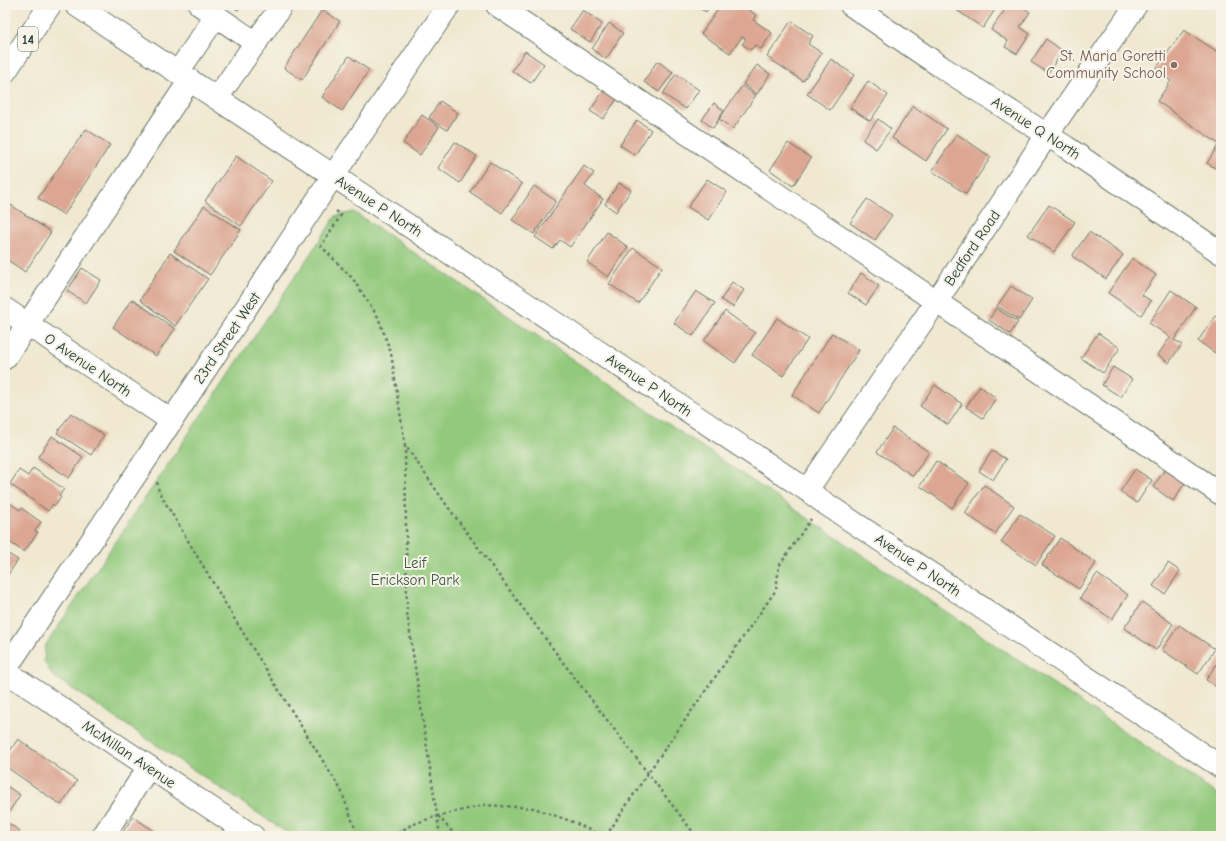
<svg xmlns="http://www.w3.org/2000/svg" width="1226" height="841" font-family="'Comic Neue',sans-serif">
<rect width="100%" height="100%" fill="#f7f3e8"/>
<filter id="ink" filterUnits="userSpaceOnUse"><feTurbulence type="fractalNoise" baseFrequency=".025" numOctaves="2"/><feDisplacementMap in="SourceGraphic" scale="8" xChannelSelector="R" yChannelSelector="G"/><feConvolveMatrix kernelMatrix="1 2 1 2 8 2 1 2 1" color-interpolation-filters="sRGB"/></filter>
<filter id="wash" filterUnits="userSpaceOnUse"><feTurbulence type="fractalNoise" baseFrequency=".012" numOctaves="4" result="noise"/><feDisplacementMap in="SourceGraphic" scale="16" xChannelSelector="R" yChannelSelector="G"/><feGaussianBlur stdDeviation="0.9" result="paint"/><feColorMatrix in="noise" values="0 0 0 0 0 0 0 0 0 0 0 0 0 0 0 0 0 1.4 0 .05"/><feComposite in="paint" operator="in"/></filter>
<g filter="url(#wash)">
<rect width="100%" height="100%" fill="#f0e8d0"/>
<polygon fill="#92c97c" stroke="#588358" points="354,212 1221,797 1221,827 1215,836 292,836 52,675 44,661 45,646 336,216"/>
<g id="blocks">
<g fill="#dca692">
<polygon points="230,5 241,5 238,10"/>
<polygon points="695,5 711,5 706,12"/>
<polygon points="721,5 742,5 756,15 753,20 772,33 761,49 755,45 751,50 742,44 746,39 742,37 730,53 701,34"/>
<polygon points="949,5 998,5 983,28"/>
<polygon points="1008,5 1020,5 1030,12 1020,27 1030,34 1017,54 1005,47 1008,41 991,30"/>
<polygon points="322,10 340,21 302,80 284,68"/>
<polygon points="583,10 602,24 590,42 570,29"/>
<polygon points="791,21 813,36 808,44 822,53 803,81 767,57"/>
<polygon points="609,23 623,33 606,59 592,49"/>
<polygon points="1184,30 1221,54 1221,172 1207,163 1219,144 1157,101 1171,81 1155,70"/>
<polygon points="1046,39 1063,51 1048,73 1031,62"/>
<polygon points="525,51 544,64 531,83 512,71"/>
<polygon points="349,56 369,70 342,111 322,97"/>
<polygon points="831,59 854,75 830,110 807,94"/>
<polygon points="657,61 673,72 659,92 644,82"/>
<polygon points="757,65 770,74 757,94 743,84"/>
<polygon points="676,74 699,90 686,109 663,94"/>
<polygon points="868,81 888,95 870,121 850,108"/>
<polygon points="742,86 756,95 733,129 719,119"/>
<polygon points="604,90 617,99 603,119 590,111"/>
<polygon points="440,101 458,113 447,130 429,118"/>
<polygon points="714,103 724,111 713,128 702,120"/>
<polygon points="913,106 947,129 926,161 892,138"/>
<polygon points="422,115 439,127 420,155 403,143"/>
<polygon points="878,119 891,129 876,149 863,140"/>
<polygon points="637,120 651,130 635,155 620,145"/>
<polygon points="86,129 110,145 64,215 38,198"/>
<polygon points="957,134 991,157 966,194 932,171"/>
<polygon points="455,142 477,156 460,183 438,168"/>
<polygon points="788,143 811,158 793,186 770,170"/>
<polygon points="236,156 272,181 241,226 205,201"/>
<polygon points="490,162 522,184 502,213 470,192"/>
<polygon points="584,166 594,173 585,186 603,199 570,247 560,240 553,249 535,237"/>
<polygon points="707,179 727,192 708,220 688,207"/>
<polygon points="619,183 631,190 616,212 605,204"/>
<polygon points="534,186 556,201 534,234 512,220"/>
<polygon points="867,199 892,215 875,240 850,223"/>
<polygon points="5,201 51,232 25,272 5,258"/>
<polygon points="1049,205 1075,222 1054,252 1028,235"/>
<polygon points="204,206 241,230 210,275 174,251"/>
<polygon points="607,232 628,247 608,277 587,262"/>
<polygon points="1089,232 1123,255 1106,279 1072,256"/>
<polygon points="633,248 662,267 638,303 609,284"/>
<polygon points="170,253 208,279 175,326 140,300"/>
<polygon points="1132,258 1156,275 1142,295 1151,301 1141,315 1108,293"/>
<polygon points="82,268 101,280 86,303 67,291"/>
<polygon points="861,273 879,286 866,305 848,293"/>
<polygon points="732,282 744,290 733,307 721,300"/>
<polygon points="1011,286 1032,300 1019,320 997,306"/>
<polygon points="1171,290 1196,307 1174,340 1182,344 1169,363 1158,355 1170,337 1149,323"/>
<polygon points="696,291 715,303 693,336 674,323"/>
<polygon points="132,299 175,329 156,356 113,327"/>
<polygon points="996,308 1018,322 1010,334 989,320"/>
<polygon points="725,311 755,333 735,363 704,341"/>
<polygon points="1215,316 1221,321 1221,357 1198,341"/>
<polygon points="777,318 808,339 783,376 752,355"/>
<polygon points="832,333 859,350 819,413 792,395"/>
<polygon points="1098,333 1120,348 1103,373 1081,358"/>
<polygon points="1113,367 1132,379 1121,397 1102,385"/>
<polygon points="935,385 962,404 948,425 920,406"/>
<polygon points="980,386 996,398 983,418 966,407"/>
<polygon points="71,413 104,435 91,455 57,433"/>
<polygon points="893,428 929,452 913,476 877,452"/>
<polygon points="52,436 83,457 69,478 38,457"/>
<polygon points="992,451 1006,459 993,480 979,471"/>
<polygon points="936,461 969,483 952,508 920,486"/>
<polygon points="33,468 64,489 59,496 61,497 55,506 53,504 48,511 10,484 19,470 28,476"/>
<polygon points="1166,468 1186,481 1173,501 1153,487"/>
<polygon points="1135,469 1152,480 1137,503 1120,492"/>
<polygon points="984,485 1014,506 995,534 965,513"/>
<polygon points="5,500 20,510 21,508 41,522 35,531 38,532 24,552 5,539"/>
<polygon points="1020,514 1055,536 1036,565 1001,542"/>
<polygon points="1060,538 1096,563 1079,589 1042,565"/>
<polygon points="5,552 18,560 5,579"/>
<polygon points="1168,563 1180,571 1165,594 1153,586"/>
<polygon points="1097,574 1128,595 1112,619 1080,598"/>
<polygon points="1142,602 1173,624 1156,650 1124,628"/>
<polygon points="1179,625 1215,649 1198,674 1162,650"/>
<polygon points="1221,657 1221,690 1206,680"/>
<polygon points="18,739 77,781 61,805 5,766 5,758"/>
<polygon points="5,785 20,795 5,818"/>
<polygon points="133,817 162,836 120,836"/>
<polygon points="5,821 20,831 17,836 5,836"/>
</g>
</g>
</g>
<g filter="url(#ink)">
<use href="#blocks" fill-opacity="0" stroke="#68796b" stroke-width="1"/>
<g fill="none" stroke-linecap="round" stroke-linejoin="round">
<defs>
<g id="minor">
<polyline points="200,5 256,43"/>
<polyline points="497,5 1221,494"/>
<polyline points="851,5 940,66 1066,147 1221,253"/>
<polyline points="178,72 216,16"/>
<polyline points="217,98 282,5"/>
<polyline points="5,309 172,421"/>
<polyline points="5,358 190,80"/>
<polyline points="807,490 936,302 1047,135 1136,5"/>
<polyline points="5,670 151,452 333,176 449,5"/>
<polyline points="5,671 253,836"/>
<polyline points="103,836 149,767"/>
</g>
<g id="major">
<polyline points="76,5 807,490 823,502 1221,767"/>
<polyline points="5,72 50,5"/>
</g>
</defs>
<use href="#minor" stroke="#68796b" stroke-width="24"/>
<use href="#major" stroke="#68796b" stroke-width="24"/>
<g stroke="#68796b" stroke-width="2.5" stroke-dasharray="3 3" stroke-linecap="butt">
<polyline points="336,211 341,215 321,246 353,279 378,317 391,353 405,445 448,507 568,669 696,836"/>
<polyline points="405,445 407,613 440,836"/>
<polyline points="157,482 159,492 237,623 341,790 356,831 356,836"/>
<polyline points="438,816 456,836"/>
<polyline points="393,836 411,825 437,816 485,805 534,808 573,822 602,836"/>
<polyline points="606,836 648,773 776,590 779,566 811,519"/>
</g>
<use href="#minor" stroke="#fff" stroke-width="22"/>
<use href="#major" stroke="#fff" stroke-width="22"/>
</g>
</g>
<circle fill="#8d6e63" stroke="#f7f3e8" stroke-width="1.5" cx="1174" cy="65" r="4"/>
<g text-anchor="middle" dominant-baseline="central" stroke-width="4" stroke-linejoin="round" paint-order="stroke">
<rect fill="#f7f3e8" stroke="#60746a" stroke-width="1" x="18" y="27" width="20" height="24" rx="3"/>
<g font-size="14" font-weight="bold" fill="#1f3d34">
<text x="28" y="39">14</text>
</g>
<g font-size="15" fill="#785e54" stroke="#f7f3e8" text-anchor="end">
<text x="1166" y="56">St. Maria Goretti<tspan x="1166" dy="17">Community School</tspan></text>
</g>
<g font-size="15" fill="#1f3d34" stroke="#f7f3e8">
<text transform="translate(1036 128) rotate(33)">Avenue Q North</text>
<text transform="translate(379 206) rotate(33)">Avenue P North</text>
<text transform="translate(972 248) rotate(-56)">Bedford Road</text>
<text transform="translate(227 338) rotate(-56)">23rd Street West</text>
<text transform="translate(88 365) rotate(34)">O Avenue North</text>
<text transform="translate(649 385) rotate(34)">Avenue P North</text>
<text transform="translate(918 565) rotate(34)">Avenue P North</text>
<text transform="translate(129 754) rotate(34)">McMillan Avenue</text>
</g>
<g font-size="15" fill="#365942" stroke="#f7f3e8">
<text x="415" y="563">Leif<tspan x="415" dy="17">Erickson Park</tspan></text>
</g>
</g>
<rect width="1226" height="841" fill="none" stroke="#f7f3e8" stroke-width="20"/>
</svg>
